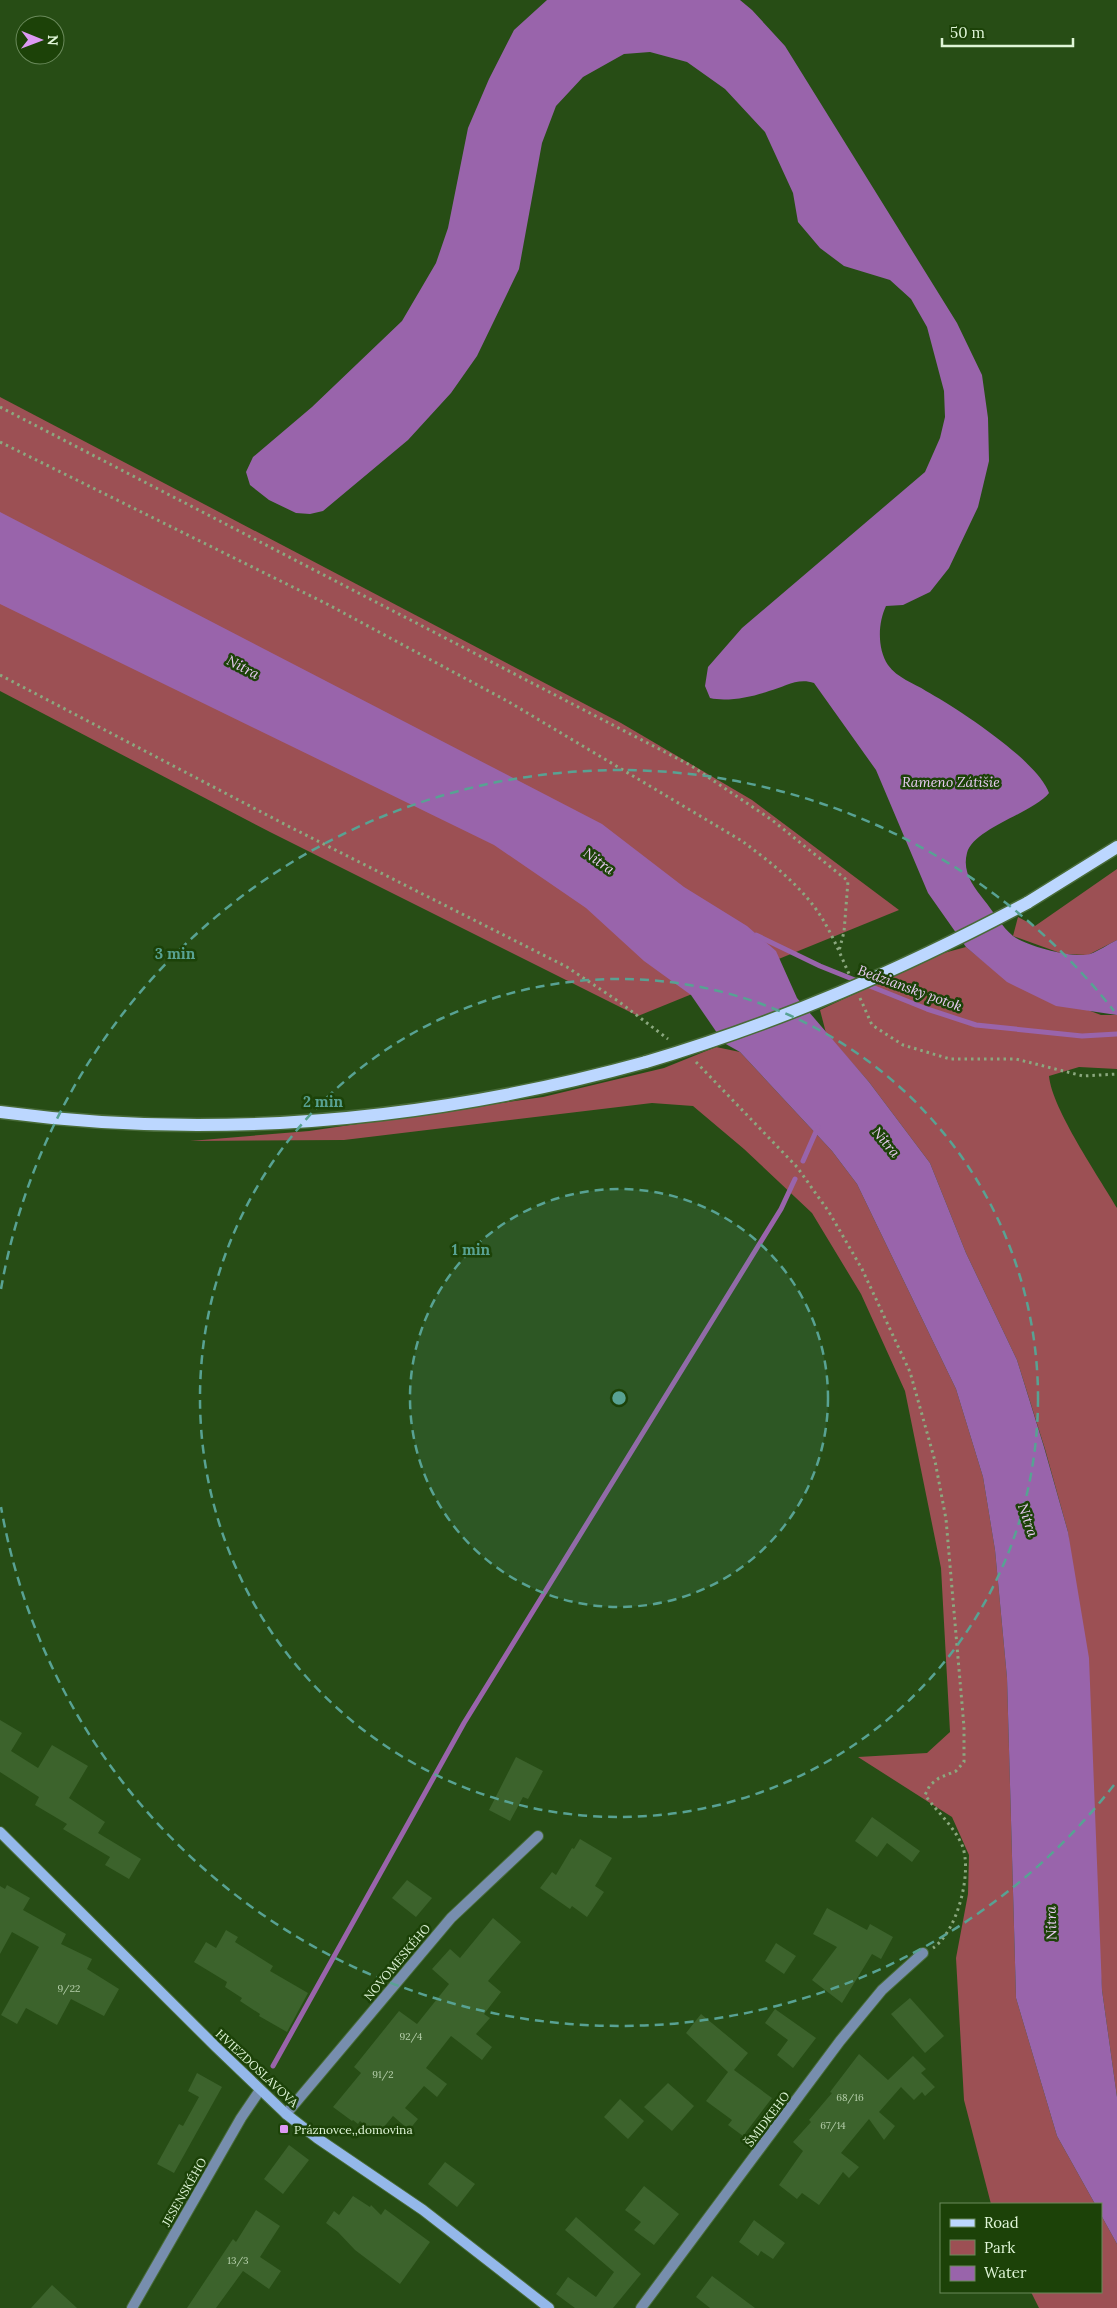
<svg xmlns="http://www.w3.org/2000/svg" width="1117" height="2308" font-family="Lora,serif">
<rect width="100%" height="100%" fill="#274d15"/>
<g fill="#9c5054">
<polygon points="0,397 621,723 752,800 899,910 638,1016 270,832 0,691"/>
<polygon points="1117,869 1117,940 1088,955 1063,954 1013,936 1018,917 1035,926"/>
<path d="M966 947 1005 979 1101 1015H1117V1069L1079 1067 1049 1076C1052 1109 1099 1177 1117 1208V2097L1102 1990 1068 1532 1045 1449 1017 1360 966 1253 930 1163 869 1082 826 1033 820 1010 940 954Z"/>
<polygon points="716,1047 740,1052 832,1151 857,1184 956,1389 983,1477 995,1550 1007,1678 1016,1998 1057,2136 1095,2204 991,2204 964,2100 956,1958 968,1894 969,1855 952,1817 858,1757 927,1753 950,1732 941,1568 905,1391 861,1294 812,1213 744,1149 693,1106 652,1103 344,1140 190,1141 309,1131 543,1097 664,1068"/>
<polygon points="1101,2215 1117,2244 1117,2308 1039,2308 1031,2292 1101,2292"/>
</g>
<g fill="#9964ab">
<path d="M547 0H740L752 10 785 46 957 323 982 375 988 418 989 461 978 507 949 568 930 592 903 605 886 606C878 623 877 648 888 665 897 678 914 683 926 691 957 708 1038 761 1049 793 1033 813 974 828 967 853 962 872 973 886 984 900 993 911 1002 927 1013 936 1026 946 1074 959 1090 954 1099 951 1108 944 1117 940V1015L1056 1006 1007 982 966 947 928 893 876 770 814 683C798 677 784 687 769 691 752 697 727 702 710 698L705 686 708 667 742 628 925 472 940 438 945 417 944 391 927 327 911 299 890 280 844 266 820 248 798 222 793 193 765 132 725 89 687 62 650 52 624 54 583 77 556 106 542 143 519 269 477 356 451 393 408 440 323 511 310 514 296 513 269 500 250 485 246 472 253 457 312 407 402 321 436 263 448 228 468 128 489 79 514 30Z"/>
<polygon points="0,512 602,824 684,887 747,926 776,951 797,998 869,1082 930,1163 966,1253 1017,1360 1044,1447 1068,1532 1089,1658 1102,1990 1117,2097 1117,2244 1101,2215 1101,2204 1095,2204 1057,2136 1016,1998 1007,1678 995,1550 983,1477 956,1389 857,1184 832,1151 740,1052 724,1043 691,995 644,961 586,908 494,845 0,604"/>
</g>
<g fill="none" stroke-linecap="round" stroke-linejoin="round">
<g stroke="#9964ab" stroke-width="5">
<polyline points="756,935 820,966 927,1009 976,1025 1082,1036 1117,1034"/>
<polyline points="803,1161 818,1127"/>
<polyline points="273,2066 464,1723 781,1209 795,1179"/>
</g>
</g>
<g fill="#3c632c">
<polygon points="0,1720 22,1733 11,1751 38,1768 52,1745 88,1766 69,1798 105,1822 98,1833 141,1859 129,1879 105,1865 110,1857 63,1829 67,1824 35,1805 39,1797 0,1772"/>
<polygon points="516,1757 543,1771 528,1799 523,1797 510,1821 489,1810"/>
<polygon points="872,1817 920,1851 912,1862 887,1843 877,1857 855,1841"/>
<polygon points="580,1839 612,1858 595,1886 604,1892 587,1917 572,1906 570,1909 540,1888 552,1872 556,1875 572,1848 574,1849"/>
<polygon points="407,1880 432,1898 416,1917 392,1898"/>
<polygon points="7,1885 30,1898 23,1910 66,1934 61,1944 92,1959 87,1969 119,1989 104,2016 71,1999 57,2025 26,2008 17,2024 1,2015 39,1947 12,1932 0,1954 0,1886 5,1889"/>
<polygon points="827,1908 867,1930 870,1924 893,1937 881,1959 872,1954 842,2003 812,1980 837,1947 813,1934"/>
<polygon points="493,1918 521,1942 488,1981 501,1992 484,2014 490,2018 476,2034 492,2047 482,2060 451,2036 426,2068 447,2084 437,2097 424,2086 405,2108 418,2119 409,2130 393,2116 377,2135 360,2121 358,2124 353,2120 352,2121 333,2107 361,2073 354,2067 399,2011 417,2024 449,1984 432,1969 450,1949 460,1958"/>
<polygon points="226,1930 238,1937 235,1942 273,1966 270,1971 308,1993 287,2032 259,2016 260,2014 240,2001 242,1998 225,1987 227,1982 194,1962 206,1942 216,1948"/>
<polygon points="776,1943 796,1956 784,1974 765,1961"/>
<polygon points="910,1998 944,2036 925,2053 891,2014"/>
<polygon points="775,2009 816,2038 793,2068 777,2055 788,2040 765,2023"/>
<polygon points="701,2014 748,2053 734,2070 772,2098 743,2136 728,2125 732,2120 706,2101 728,2072 686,2033"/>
<polygon points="859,2054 888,2080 913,2056 926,2069 921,2073 935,2087 925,2096 922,2092 914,2100 901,2087 879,2112 895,2126 884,2140 869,2119 841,2153 859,2167 849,2178 843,2172 819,2205 802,2193 797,2199 779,2185 803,2151 793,2142 811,2122 809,2120 832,2093 830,2092"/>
<polygon points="197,2073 222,2087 174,2173 157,2164 179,2124 183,2126 199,2097 188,2091"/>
<polygon points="668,2083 694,2106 672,2131 644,2107"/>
<polygon points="620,2099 644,2121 628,2139 604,2117"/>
<polygon points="289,2145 309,2160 283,2194 264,2179"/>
<polygon points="445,2162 475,2184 457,2207 428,2184"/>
<polygon points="644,2186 679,2214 654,2245 634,2230 641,2222 625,2210"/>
<polygon points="353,2196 370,2207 371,2205 381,2215 385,2209 430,2242 400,2284 355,2250 338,2232 326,2223 334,2211 339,2215"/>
<polygon points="256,2210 280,2226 260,2257 281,2271 269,2289 243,2271 216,2308 187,2308 233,2239 236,2242"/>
<polygon points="576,2217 641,2274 613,2308 575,2308 556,2294 568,2277 596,2297 614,2272 565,2230"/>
<polygon points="754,2220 785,2243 773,2259 761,2251 758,2256 739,2242"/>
<polygon points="712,2276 755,2308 710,2308 696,2297"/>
<polygon points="52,2285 77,2308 31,2308"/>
</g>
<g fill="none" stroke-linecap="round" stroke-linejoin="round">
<defs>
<g id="street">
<polyline points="286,2114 451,1918 538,1836"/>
<polyline points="132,2308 241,2118 260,2090"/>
<polyline points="641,2308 840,2041 882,1990 923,1953"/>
</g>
<polyline id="secondary" points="0,1832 216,2047 286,2114 317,2138 423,2210 549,2308"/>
<g id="primary">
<polyline points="1027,903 1117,847"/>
<path d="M0 1112C217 1141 435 1120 646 1062"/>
</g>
</defs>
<use href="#street" stroke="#486b38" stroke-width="12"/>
<use href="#secondary" stroke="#486b38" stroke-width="12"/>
<use href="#primary" stroke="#486b38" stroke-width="15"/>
<g stroke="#8ba87f" stroke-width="3" stroke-dasharray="2.5 4" stroke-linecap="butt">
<polyline points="0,407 690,765 772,820 848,881 844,932 839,951"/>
<path d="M0 442 327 604 509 702 742 841C773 864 807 890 826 925 835 941 842 958 849 974"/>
<polyline points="0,675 288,826 567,967 618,1001 668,1039"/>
<polyline points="860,998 872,1025 903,1045 950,1059 1016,1059 1083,1076 1117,1074"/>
<path d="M696 1062 797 1167 829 1212 862 1269 910 1372 935 1461 946 1519 964 1727V1762L956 1771 939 1778 930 1785 925 1795C937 1812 953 1825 962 1845 973 1872 957 1932 933 1948"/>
</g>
<use href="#street" stroke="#778eae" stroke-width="10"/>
<use href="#secondary" stroke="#94b8ea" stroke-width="10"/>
<use href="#primary" stroke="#bcd7ff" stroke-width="12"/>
<defs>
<path id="primary-bridge" d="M646 1062C783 1021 901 970 1027 903"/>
</defs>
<use href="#primary-bridge" stroke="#486b38" stroke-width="15" stroke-linecap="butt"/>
<use href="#primary-bridge" stroke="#bcd7ff" stroke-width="12"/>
</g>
<circle cx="619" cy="1398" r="209" fill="#58a293" fill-opacity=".12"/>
<g fill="none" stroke="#58a293" stroke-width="2.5" stroke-dasharray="9 6">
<circle cx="619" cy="1398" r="209"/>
<circle cx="619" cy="1398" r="419"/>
<path d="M1114 1785A628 628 0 0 1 1 1507M1 1289A628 628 0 0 1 1114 1011"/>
</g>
<rect fill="#dd99f4" stroke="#1c4208" stroke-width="2" x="279" y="2124" width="10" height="10" rx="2.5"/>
<g text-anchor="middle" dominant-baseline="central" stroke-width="5" stroke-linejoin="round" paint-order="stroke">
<g font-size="10" fill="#b6d0ac">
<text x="69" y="1988">9/22</text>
<text x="411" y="2036">92/4</text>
<text x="383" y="2074">91/2</text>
<text x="850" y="2097">68/16</text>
<text x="833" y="2125">67/14</text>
<text x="238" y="2260">13/3</text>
</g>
<g font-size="12" fill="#dff5d7" stroke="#1c4208">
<text transform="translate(397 1962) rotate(-50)">NOVOMESKÉHO</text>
<text transform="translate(257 2068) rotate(43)">HVIEZDOSLAVOVA</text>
<text transform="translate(767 2119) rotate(-53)">ŠMIDKEHO</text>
<text transform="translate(184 2192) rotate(-60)">JESENSKÉHO</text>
</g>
<g font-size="12" fill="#dff5d7" stroke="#1c4208" text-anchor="start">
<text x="294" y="2129">Práznovce,,domovina</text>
</g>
<g font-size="14" font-style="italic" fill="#e8cbf2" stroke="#1c4208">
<text transform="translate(243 667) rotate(28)">Nitra</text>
<text x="951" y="782">Rameno Zátišie</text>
<text transform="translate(599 861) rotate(36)">Nitra</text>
<text transform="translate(910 988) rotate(20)">Bedziansky potok</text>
<text transform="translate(886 1142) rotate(50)">Nitra</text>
<text transform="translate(1028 1520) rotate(71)">Nitra</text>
<text transform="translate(1051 1923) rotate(-92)">Nitra</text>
</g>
</g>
<circle cx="619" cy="1398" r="8" fill="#58a293" stroke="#1c4208" stroke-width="2.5"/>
<g font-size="15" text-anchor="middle" font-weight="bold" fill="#58a293" stroke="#1c4208" stroke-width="5" stroke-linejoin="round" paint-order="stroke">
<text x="175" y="959">3 min</text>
<text x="323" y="1107">2 min</text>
<text x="471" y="1255">1 min</text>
</g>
<rect x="940" y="2203" width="162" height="90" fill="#1c4208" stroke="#6a8a5b"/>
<rect x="950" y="2219" width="25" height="8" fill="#bcd7ff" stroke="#6a8a5b"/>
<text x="984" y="2228" font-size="15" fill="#dff5d7">Road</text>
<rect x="950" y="2240" width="25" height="15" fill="#9c5054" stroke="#6a8a5b"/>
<text x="984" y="2253" font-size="15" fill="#dff5d7">Park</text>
<rect x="950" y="2266" width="25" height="15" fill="#9964ab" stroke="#6a8a5b"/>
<text x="984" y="2278" font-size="15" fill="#dff5d7">Water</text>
<g transform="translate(40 40) rotate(91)"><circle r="24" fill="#1c4208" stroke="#6a8a5b"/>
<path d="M0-4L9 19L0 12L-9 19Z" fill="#dd99f4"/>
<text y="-8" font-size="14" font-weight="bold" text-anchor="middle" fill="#dff5d7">N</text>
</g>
<path d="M942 38v8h131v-8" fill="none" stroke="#dff5d7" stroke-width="2.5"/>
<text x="950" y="38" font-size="15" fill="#dff5d7" stroke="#1c4208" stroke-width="4" paint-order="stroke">50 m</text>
</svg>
